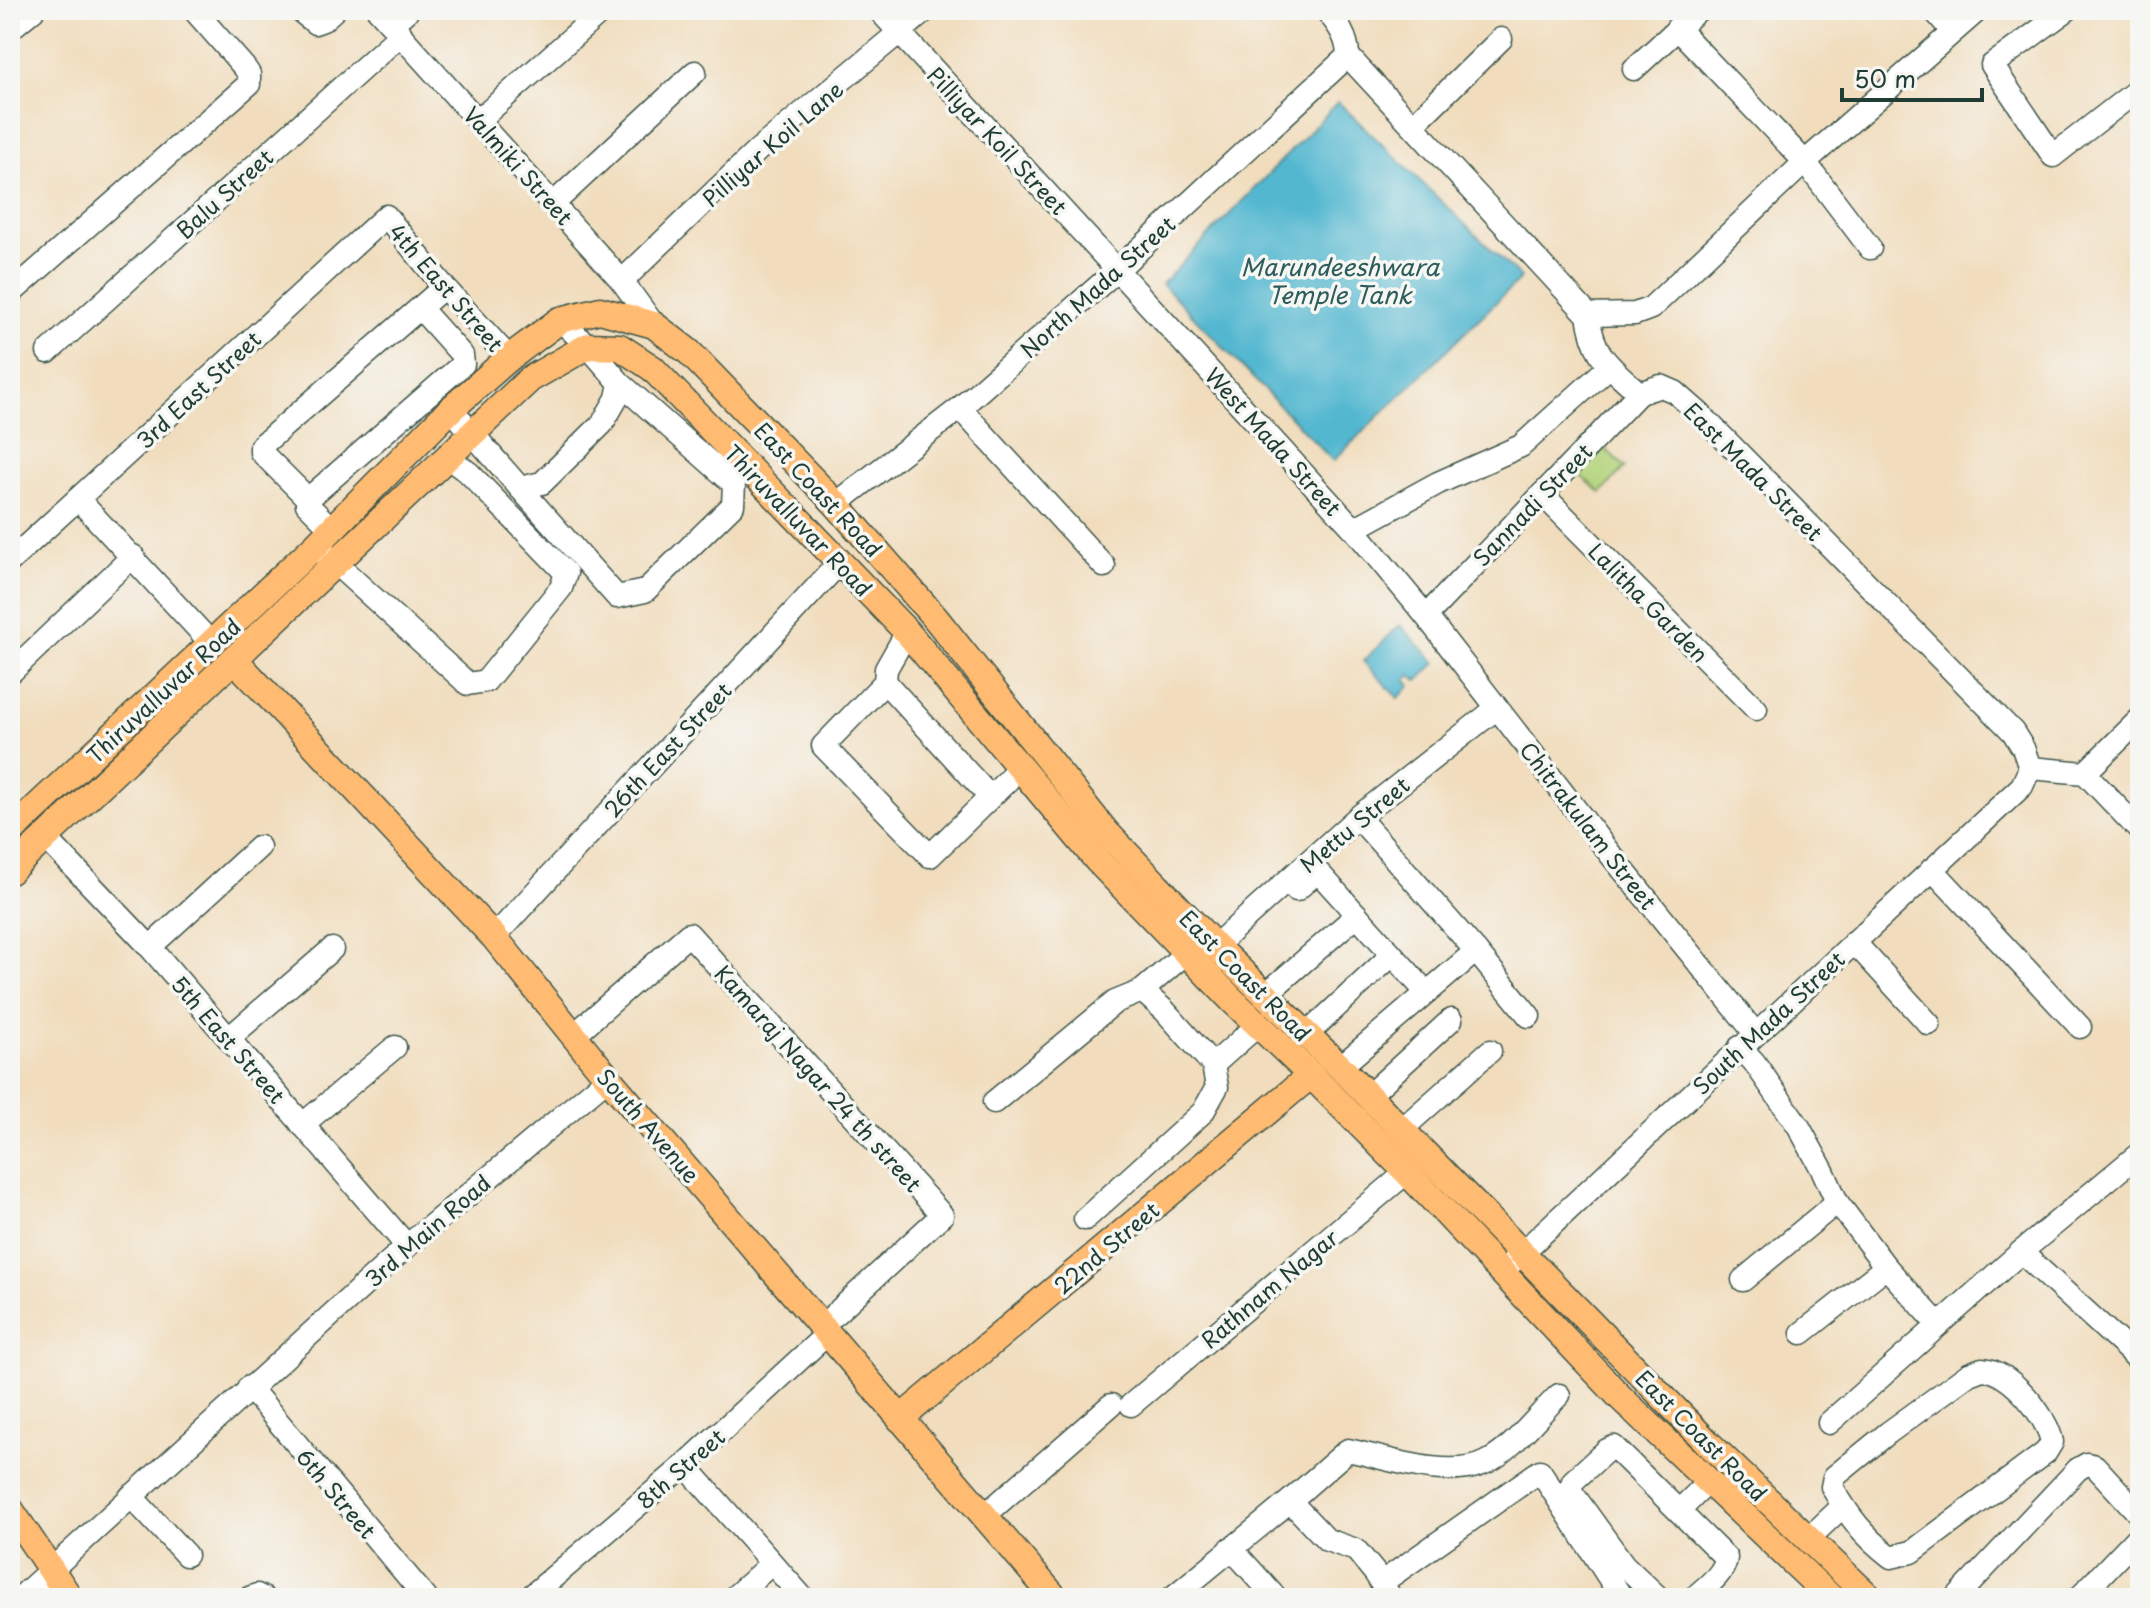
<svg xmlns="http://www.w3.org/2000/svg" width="2150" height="1608" font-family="'Playpen Sans',sans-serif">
<rect width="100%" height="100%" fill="#f6f6f2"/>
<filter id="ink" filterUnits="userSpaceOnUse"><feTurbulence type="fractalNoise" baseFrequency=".0125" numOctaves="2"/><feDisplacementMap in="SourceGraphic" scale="16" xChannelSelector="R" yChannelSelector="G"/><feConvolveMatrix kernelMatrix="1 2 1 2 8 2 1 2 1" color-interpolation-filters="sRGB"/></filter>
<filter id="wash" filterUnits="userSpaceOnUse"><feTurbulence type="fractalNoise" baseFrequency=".006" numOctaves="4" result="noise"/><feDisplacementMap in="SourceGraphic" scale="32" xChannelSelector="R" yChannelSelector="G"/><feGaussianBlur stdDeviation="1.8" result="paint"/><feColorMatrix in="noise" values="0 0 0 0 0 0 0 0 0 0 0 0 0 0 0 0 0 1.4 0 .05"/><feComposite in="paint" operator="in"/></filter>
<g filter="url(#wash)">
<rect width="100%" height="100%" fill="#f1ddbd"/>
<polygon fill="#b3d37a" stroke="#698857" stroke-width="2" points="1603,447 1625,467 1601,493 1579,474"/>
<g fill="#52b7d0" stroke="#387a82" stroke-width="2">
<polygon points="1338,102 1521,278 1333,461 1162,284"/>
<polygon points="1400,625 1436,663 1418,681 1411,675 1406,680 1411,686 1398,698 1363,661"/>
</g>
</g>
<g filter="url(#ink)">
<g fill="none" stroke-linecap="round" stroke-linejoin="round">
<defs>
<g id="minor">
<polyline points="299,10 315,23 323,20 334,10"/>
<polyline points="378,10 622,281 654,325"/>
<polyline points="879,10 1354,529 1426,616 1611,855 1755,1033"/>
<path d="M1326 10C1338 24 1348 38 1348 56"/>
<polyline points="1934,10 1952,31"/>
<polyline points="2067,10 1992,65 2053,156 2140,88"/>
<polyline points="392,24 408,10"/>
<polyline points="1677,28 1805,162 1870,248"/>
<polyline points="10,29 33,10"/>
<path d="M1348 56 1588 315C1594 358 1609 365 1639 393L1661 386 1675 392 1700 414 2013 732 2023 748 2030 768"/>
<polyline points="1634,69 1698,10"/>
<polyline points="479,120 603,10"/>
<polyline points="1413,125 1501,39"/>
<polyline points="553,204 695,72"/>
<polyline points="622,281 758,150 926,10"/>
<polyline points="10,294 249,84 249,74 244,67 194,10"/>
<polyline points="1588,315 1635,314 1651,308 1805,162 1978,10"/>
<polyline points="48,352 401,34"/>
<polyline points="960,408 1104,566"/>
<polyline points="451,409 520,488 542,483 602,424 617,398 620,383 588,346 560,320"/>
<polyline points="520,488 617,597 645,591 733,505 734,484 620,383"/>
<polyline points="1542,494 1756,709"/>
<polyline points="78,499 212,644"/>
<polyline points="308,499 261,452 261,446 444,287"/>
<polyline points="836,504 960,408 1117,270 1348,56"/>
<polyline points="332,529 307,504 308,499 463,364 462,355 420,308"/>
<polyline points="1354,529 1438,483 1521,446 1610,366"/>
<polyline points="323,552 468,684 486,681 561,588 566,573 469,473 448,458"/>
<polyline points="10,561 386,216 444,287 509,358"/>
<polyline points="1426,616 1639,393"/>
<polyline points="907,632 886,669 885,682 823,746 930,856 1008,780 1018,765"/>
<polyline points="10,673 133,556"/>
<polyline points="885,682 990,797"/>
<polyline points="2030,768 2085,773 2140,831"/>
<polyline points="2085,773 2140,719"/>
<polyline points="1358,817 1476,951 1529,1016"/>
<polyline points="45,837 150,947 407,1246"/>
<polyline points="1932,869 2080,1027"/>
<polyline points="1296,890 1316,873 1321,875 1426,992"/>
<polyline points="494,937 840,562"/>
<polyline points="1854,942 1929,1024"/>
<polyline points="1215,946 1358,817 1497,708"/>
<polyline points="150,947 259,847"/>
<polyline points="1142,991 1186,953"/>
<polyline points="1265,995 1357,915"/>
<polyline points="574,1035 689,934 942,1215 822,1326"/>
<polyline points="1306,1035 1392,955"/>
<polyline points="229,1038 332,949"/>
<polyline points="1740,1047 1754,1062 1799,1127 1823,1171 1837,1202 1886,1267 1939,1325 2021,1252 2140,1153"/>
<polyline points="1213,1065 1259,1024"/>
<polyline points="1340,1067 1476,951"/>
<polyline points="1368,1096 1451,1020"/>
<polyline points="994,1102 1115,1002 1142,991 1164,1010 1213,1065 1217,1087 1203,1112 1085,1219"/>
<polyline points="302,1125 395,1047"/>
<polyline points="1401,1130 1490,1051"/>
<polyline points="2021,1252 2140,1361"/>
<polyline points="1511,1263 2022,786 2030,768"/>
<polyline points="1743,1280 1837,1202"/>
<polyline points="1802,1333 1886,1267"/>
<path d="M1982 1369C2010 1370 2047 1416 2052 1442L2046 1452 1912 1552 1891 1557C1862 1534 1850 1518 1832 1487L1834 1477 1888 1433 1969 1374Z"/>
<polyline points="249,1387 426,1598"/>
<polyline points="1131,1405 1407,1172"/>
<polyline points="1829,1423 1939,1325"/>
<polyline points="685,1465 803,1598"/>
<polyline points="131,1496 186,1555"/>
<polyline points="1290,1501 1327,1540 1356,1550 1375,1573 1391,1598"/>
<polyline points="1679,1511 1708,1482"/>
<polyline points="984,1516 1111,1405"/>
<polyline points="1808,1539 1843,1506"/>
<polyline points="1231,1548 1276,1598"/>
<polyline points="1381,1583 1540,1471 1622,1598"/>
<polyline points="20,1598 407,1246 608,1078"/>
<polyline points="249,1598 257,1595 263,1598"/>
<polyline points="529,1598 685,1465 827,1334"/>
<polyline points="733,1598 771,1564"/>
<path d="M1172 1598 1290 1501 1348 1450C1386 1458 1450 1481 1487 1462 1512 1450 1538 1415 1559 1395"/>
<path d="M1659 1598 1624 1565 1570 1490 1573 1481 1607 1450 1614 1447 1726 1558C1724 1575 1705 1587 1694 1598"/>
<polyline points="1956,1598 2078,1469 2087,1464 2095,1466 2140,1515"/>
<polyline points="2079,1598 2140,1534"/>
</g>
<g id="major">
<polyline points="234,659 494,937 608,1078 1055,1598"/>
<polyline points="10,832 316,545 451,409 509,358 560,320 600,310 654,325 689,352 836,504 937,620 1106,832 1215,946 1340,1067 1707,1442 1870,1598"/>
<polyline points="10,871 530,379 588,346 620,347 652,368 907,632 1097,860 1232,1000 1311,1075 1407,1172 1621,1398 1831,1598"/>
<polyline points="900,1419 1311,1075"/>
<polyline points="10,1509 70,1598"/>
</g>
</defs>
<use href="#minor" stroke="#3e5549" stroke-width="25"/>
<use href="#major" stroke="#3e5549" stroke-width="29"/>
<use href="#minor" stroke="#fff" stroke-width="22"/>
<use href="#major" stroke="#ffbb71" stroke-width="26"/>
</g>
</g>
<g text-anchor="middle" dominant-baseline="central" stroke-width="7" stroke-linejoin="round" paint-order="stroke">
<g font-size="22" fill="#1f3d34" stroke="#f6f6f2">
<text transform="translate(998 140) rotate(47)">Pilliyar Koil Street</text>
<text transform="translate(772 143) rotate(-41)">Pilliyar Koil Lane</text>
<text transform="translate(519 165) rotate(48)">Valmiki Street</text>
<text transform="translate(224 193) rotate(-42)">Balu Street</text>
<text transform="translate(1097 286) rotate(-42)">North Mada Street</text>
<text transform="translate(447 287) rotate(49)">4th East Street</text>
<text transform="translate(198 389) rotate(-43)">3rd East Street</text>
<text transform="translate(1274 441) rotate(48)">West Mada Street</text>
<text transform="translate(1754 471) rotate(45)">East Mada Street</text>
<text transform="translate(819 489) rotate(47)">East Coast Road</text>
<text transform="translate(1532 504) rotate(-46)">Sannadi Street</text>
<text transform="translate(799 520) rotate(46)">Thiruvalluvar Road</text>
<text transform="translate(1649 602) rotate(45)">Lalitha Garden</text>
<text transform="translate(163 690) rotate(-43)">Thiruvalluvar Road</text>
<text transform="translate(667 749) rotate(-47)">26th East Street</text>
<text transform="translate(1354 824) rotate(-40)">Mettu Street</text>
<text transform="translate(1589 825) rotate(52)">Chitrakulam Street</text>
<text transform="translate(1246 975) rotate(45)">East Coast Road</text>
<text transform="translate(1768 1022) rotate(-43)">South Mada Street</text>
<text transform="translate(229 1039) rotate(49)">5th East Street</text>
<text transform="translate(819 1078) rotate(48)">Kamaraj Nagar 24 th street</text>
<text transform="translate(649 1125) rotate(49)">South Avenue</text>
<text transform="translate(427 1230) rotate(-41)">3rd Main Road</text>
<text transform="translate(1106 1247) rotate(-40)">22nd Street</text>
<text transform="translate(1269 1288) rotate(-40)">Rathnam Nagar</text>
<text transform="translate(1702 1435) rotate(45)">East Coast Road</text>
<text transform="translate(680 1468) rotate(-41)">8th Street</text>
<text transform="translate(337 1493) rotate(50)">6th Street</text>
</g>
<g font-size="24" font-style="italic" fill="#2c5c5b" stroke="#f6f6f2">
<text x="1340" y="266">Marundeeshwara<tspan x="1340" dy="28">Temple Tank</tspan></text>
</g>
</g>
<rect width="2150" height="1608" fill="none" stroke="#f6f6f2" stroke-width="40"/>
<path d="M1842 88v12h140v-12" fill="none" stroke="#1f3d34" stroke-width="4"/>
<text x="1854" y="88" font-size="24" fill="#1f3d34" stroke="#f6f6f2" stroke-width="6" paint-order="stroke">50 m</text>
</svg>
